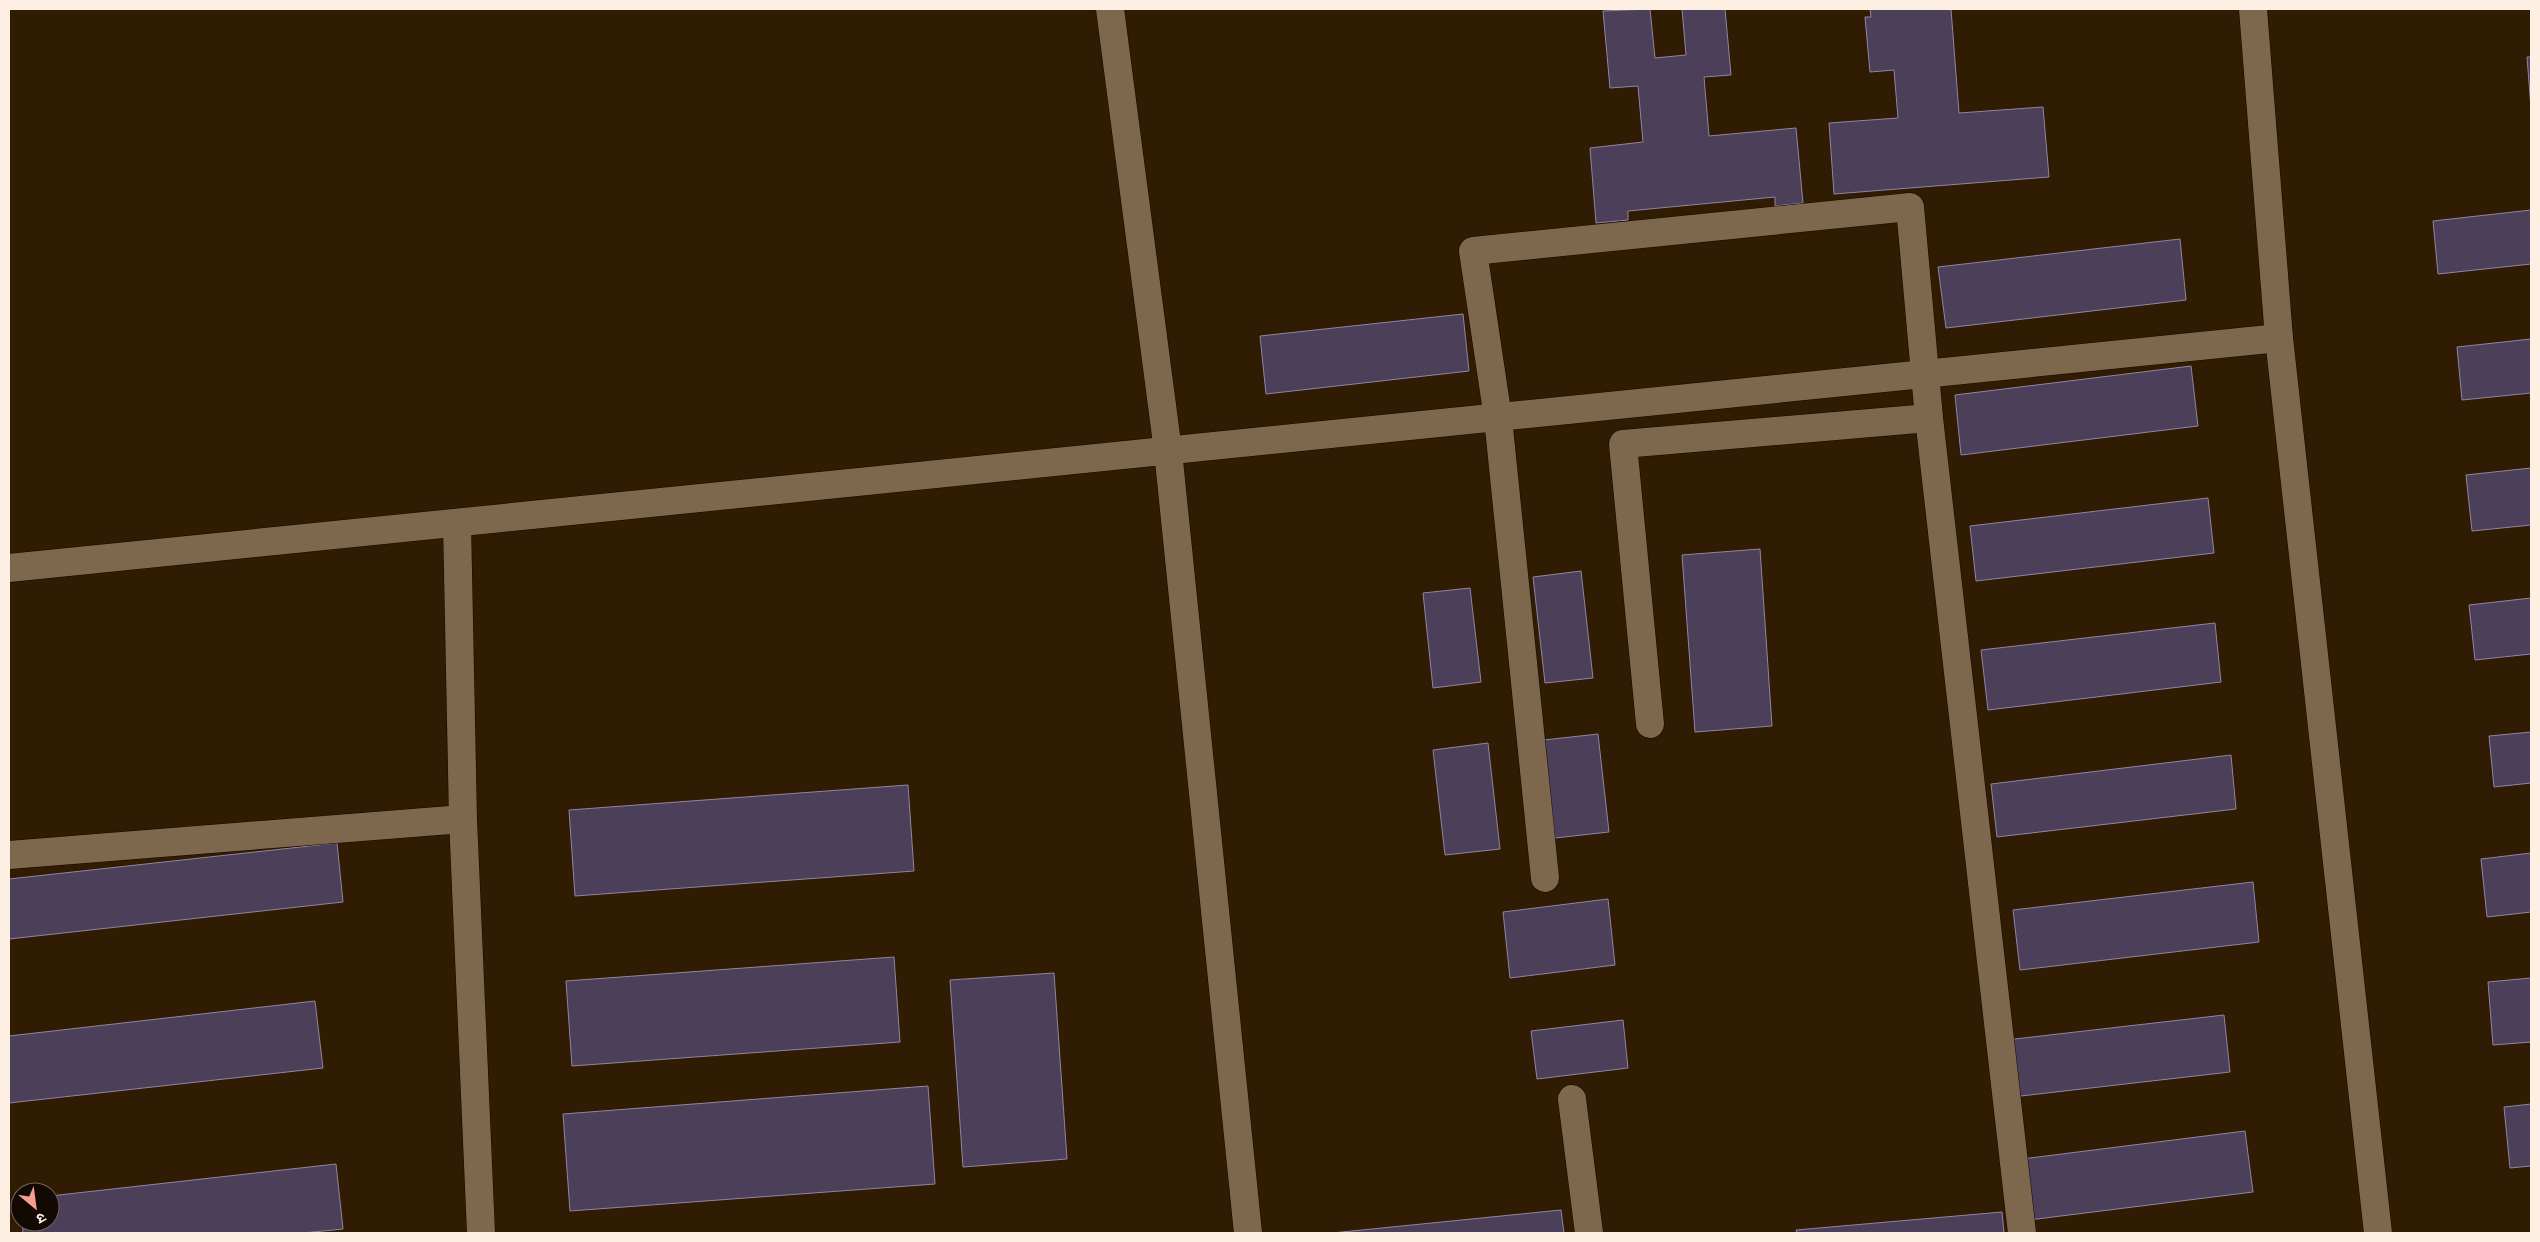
<svg xmlns="http://www.w3.org/2000/svg" width="2540" height="1242" font-family="Ubuntu,'Noto Sans Devanagari',sans-serif">
<rect width="100%" height="100%" fill="#2f1c03"/>
<g fill="#4c3f59" stroke="#9384a2">
<polygon points="1650,9 1655,58 1686,55 1682,9 1725,9 1731,75 1704,77 1709,136 1796,128 1803,203 1775,206 1775,197 1628,211 1628,220 1596,223 1590,148 1643,142 1638,86 1610,88 1603,11"/>
<polygon points="1870,9 1951,9 1959,113 2043,107 2049,177 1834,194 1829,123 1898,118 1894,70 1870,72 1865,17 1871,17"/>
<polygon points="2527,57 2531,57 2531,108"/>
<polygon points="2531,210 2531,264 2438,274 2433,221"/>
<polygon points="2180,239 2186,300 1946,328 1938,267"/>
<polygon points="1463,314 1469,371 1266,394 1260,336"/>
<polygon points="2531,339 2531,393 2462,400 2457,347"/>
<polygon points="2191,366 2198,426 1961,455 1955,395"/>
<polygon points="2531,468 2531,525 2472,531 2466,475"/>
<polygon points="2208,498 2214,553 1976,581 1970,526"/>
<polygon points="1760,549 1772,726 1695,732 1682,555"/>
<polygon points="1581,571 1593,678 1545,683 1533,577"/>
<polygon points="1470,588 1481,682 1433,688 1423,593"/>
<polygon points="2531,598 2531,654 2475,660 2469,605"/>
<polygon points="2215,623 2221,682 1988,710 1981,650"/>
<polygon points="2531,732 2531,783 2494,787 2489,736"/>
<polygon points="1598,734 1609,832 1555,838 1544,740"/>
<polygon points="1488,743 1500,849 1445,855 1433,750"/>
<polygon points="2231,755 2236,809 1997,837 1991,784"/>
<polygon points="908,785 914,871 575,896 569,810"/>
<polygon points="337,843 343,902 9,939 9,879"/>
<polygon points="2531,853 2531,912 2487,917 2481,859"/>
<polygon points="2253,882 2259,942 2020,970 2013,910"/>
<polygon points="1608,899 1615,965 1510,978 1503,912"/>
<polygon points="894,957 900,1042 572,1066 566,981"/>
<polygon points="1054,973 1067,1159 963,1167 950,980"/>
<polygon points="2531,978 2531,1042 2493,1045 2488,982"/>
<polygon points="315,1001 323,1068 9,1103 9,1036"/>
<polygon points="2224,1015 2230,1072 2012,1097 2006,1040"/>
<polygon points="1623,1020 1628,1068 1537,1079 1531,1031"/>
<polygon points="928,1086 935,1184 570,1211 563,1114"/>
<polygon points="2531,1104 2531,1166 2510,1168 2504,1107"/>
<polygon points="2245,1131 2253,1192 2029,1220 2022,1159"/>
<polygon points="336,1164 343,1229 303,1233 23,1233 22,1222 50,1222 50,1196"/>
<polygon points="1561,1210 1564,1233 1332,1233"/>
<polygon points="2002,1212 2004,1233 1797,1233 1796,1230"/>
</g>
<g fill="none" stroke-linecap="round" stroke-linejoin="round">
<defs>
<g id="street">
<polyline points="1110,9 1168,451 1248,1233"/>
<polyline points="2253,9 2279,338 2378,1233"/>
<polyline points="457,523 463,819 481,1233"/>
<polyline points="9,568 2279,338"/>
<polyline points="1650,724 1623,444 1929,418"/>
<polyline points="9,855 463,819"/>
<polyline points="1545,878 1498,418 1473,251 1910,207 1929,418 2022,1233"/>
<polyline points="1572,1099 1589,1233"/>
</g>
</defs>
<use href="#street" stroke="#160600" stroke-width="29"/>
<use href="#street" stroke="#7e684d" stroke-width="28"/>
</g>
<rect width="2540" height="1242" fill="none" stroke="#fdf0e2" stroke-width="20"/>
<g transform="translate(35 1207) rotate(151)"><circle r="24" fill="#110902" stroke="#6f655c"/>
<path d="M0-4L9 19L0 12L-9 19Z" fill="#f59d8f"/>
<text y="-8" font-size="14" font-weight="bold" text-anchor="middle" fill="#fdf0e2">उ</text>
</g>
</svg>
